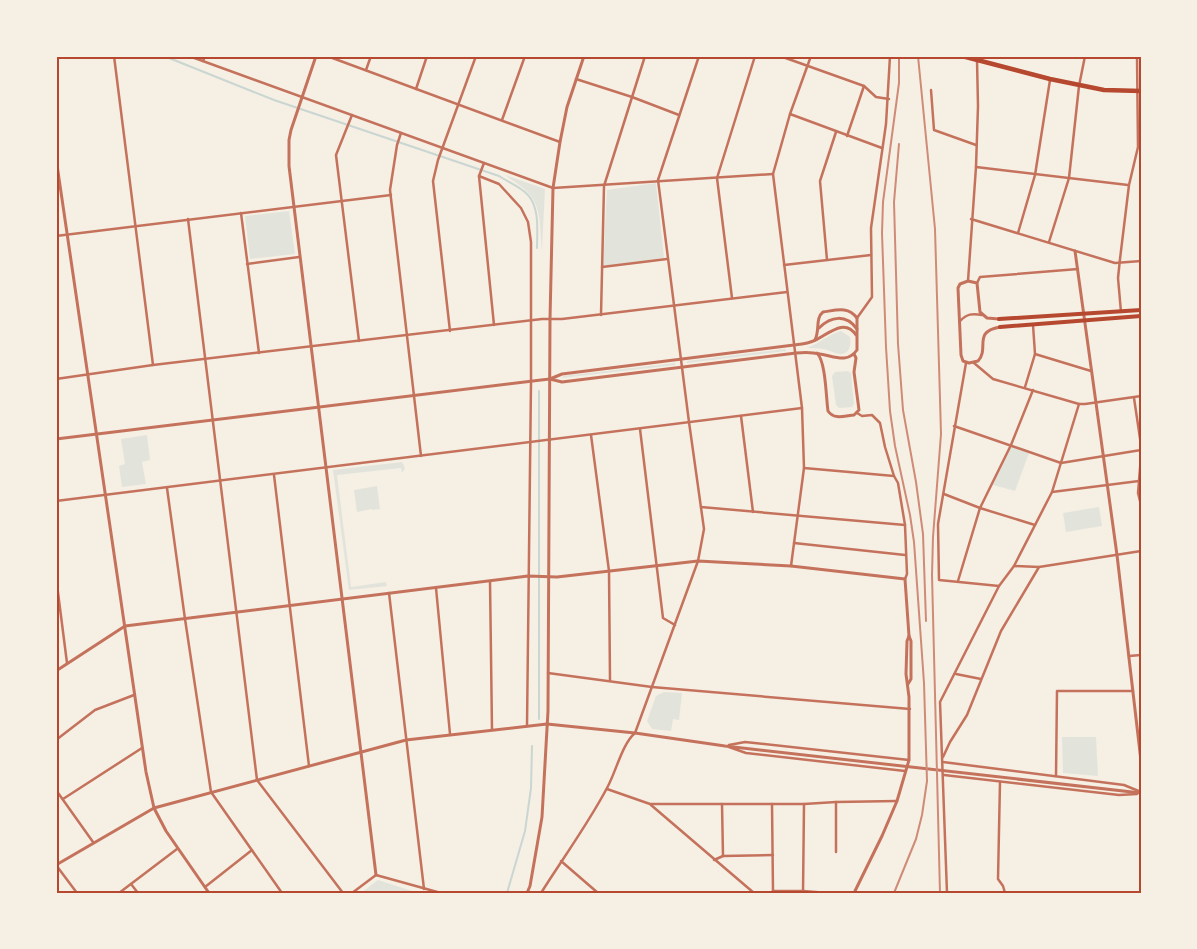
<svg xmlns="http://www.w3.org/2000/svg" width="1197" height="949" font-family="'Titillium Web',sans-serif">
<rect width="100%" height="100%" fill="#f6efe4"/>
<g fill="#e2e4dc">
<path d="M505 175 545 189 542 250C540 233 542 209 530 195 524 187 513 181 505 175Z"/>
<polygon points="656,183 664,258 603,266 607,190"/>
<polygon points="289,211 295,254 250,259 245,216"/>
<path d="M841 331 850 337C852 345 849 355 839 354 834 353 829 350 823 349 818 348 812 348 807 348 818 344 831 333 841 331Z"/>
<polygon points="785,349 786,351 687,363 687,361"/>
<polygon points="675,363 675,365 562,378 563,376"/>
<polygon points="848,371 851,373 854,404 852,407 839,408 836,405 832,376 835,372"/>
<polygon points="147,435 150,460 142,462 146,484 122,487 119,466 125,464 121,439"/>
<polygon points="1011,447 1029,453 1015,491 993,485"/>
<polygon points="402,462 405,468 402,473 401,468 337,475 351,587 386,582 387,586 349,590 333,470"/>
<polygon points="377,486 380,509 372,510 372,509 357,512 354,490"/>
<polygon points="1099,507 1102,526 1066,532 1063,513"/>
<polygon points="664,692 682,693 679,720 673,719 671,731 652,729 647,721 656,696"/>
<polygon points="1062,737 1096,737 1098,776 1063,773"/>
<polygon points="378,880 415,892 361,893"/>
</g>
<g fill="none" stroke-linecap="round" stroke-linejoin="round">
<g stroke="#c9d6d2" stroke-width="2">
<path d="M164 56 274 100 499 176C508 182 521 187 528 195 540 208 537 232 537 248"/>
<polyline points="539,719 539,391"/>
<polyline points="507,893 525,831 531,788 532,746"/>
</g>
<g stroke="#c5725c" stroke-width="2.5">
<polyline points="114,56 153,365"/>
<polyline points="189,56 553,188 773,174"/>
<polyline points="327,56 560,142"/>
<polyline points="780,56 864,86 876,97 889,99"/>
<polyline points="203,61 205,56"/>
<polyline points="366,70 371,56"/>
<polyline points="576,79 632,97 679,115"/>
<polyline points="416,89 427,56"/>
<polyline points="931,90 934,130 976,145"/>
<polyline points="790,114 882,148"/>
<polyline points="352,115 336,155 359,341"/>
<polyline points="502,120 525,56"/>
<polyline points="401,133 397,145 390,190 421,456"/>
<polyline points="847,136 864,86"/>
<polyline points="484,163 479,176 494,325"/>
<polyline points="976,167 1128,185"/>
<polyline points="479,176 499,184 521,208 528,222 531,242 531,382 527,726"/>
<polyline points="241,213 259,353"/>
<polyline points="188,219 257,780 343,893"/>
<polyline points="971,219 1115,263 1141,261"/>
<polyline points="1018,233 1035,175 1050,80"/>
<polyline points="56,236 391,195"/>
<polyline points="1049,242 1069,178 1079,86 1085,56"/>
<polyline points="827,260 820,181 836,132"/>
<polyline points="247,264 299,257"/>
<polyline points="784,265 871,255"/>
<polyline points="602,267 667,259"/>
<polyline points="968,281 976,167 978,106 977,60"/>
<polyline points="977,283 980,277 1078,269"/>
<polyline points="732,298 717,178 755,56"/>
<polyline points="1121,312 1118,278 1120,259 1129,185 1138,147 1137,56"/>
<polyline points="601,315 604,186 645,56"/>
<polyline points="857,318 872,297 871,228 886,124 890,56"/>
<path d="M960 321C967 314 972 313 982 315"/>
<polyline points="450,331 433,181 438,160 476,56"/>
<polyline points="1035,354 1091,371"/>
<polyline points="966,363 938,524 939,580 999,586"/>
<polyline points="974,363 993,379 1079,404 1085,404 1141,396"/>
<polyline points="56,379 153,365 542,319 562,319 787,292"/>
<polyline points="1025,387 1035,354 1033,325"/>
<polyline points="1134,398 1141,445"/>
<polyline points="857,413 862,416 872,415 880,423 885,447 894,476 898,483 905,525 907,574 905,579"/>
<polyline points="741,416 753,512"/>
<polyline points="954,426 1061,463 1141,450"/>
<polyline points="640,429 663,618 675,625"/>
<polyline points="591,435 609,571 610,680"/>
<polyline points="1141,456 1138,493 1141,505"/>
<polyline points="804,468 894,476"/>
<polyline points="274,475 309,766"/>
<polyline points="167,488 185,619 211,792 282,893"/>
<polyline points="1052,492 1139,481"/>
<polyline points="944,494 980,508 1035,525"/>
<polyline points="56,501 802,408"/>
<polyline points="701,507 905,525"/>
<polyline points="794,543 905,555"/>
<polyline points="791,566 804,468 802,408 773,174 790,114 811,56"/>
<polyline points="1014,566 1039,567 1141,551"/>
<polyline points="56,577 67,663"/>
<polyline points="490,581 492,730"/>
<polyline points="958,581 980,508 1011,445 1033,390"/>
<polyline points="436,588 450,734"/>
<polyline points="389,593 424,889"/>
<polyline points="1129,656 1141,655"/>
<polyline points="548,673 652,687 910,709"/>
<polyline points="956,674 981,679"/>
<polyline points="56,740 95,710 134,695"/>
<polyline points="729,745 745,742 909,760"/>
<polyline points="729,747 746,753 905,771"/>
<polyline points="943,757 950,742 967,715 1001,631 1039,567"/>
<polyline points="943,762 1124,785 1141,792"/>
<polyline points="944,775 1119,795 1137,794"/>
<polyline points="1056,776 1057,691 1133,691"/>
<polyline points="1000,782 998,879 1003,886 1005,893"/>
<polyline points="607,789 650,804 804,804 836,802 897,801"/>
<polyline points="56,790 93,842"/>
<polyline points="63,799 142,748"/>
<polyline points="836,802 836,852"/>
<polyline points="722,804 723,856 773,855"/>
<polyline points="651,805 754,893"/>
<polyline points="714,860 723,856"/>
<polyline points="561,861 598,893"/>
<polyline points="56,865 77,893"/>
<polyline points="131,884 138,893"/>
<polyline points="205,887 252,850"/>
<polyline points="773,891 803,891 828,893"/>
<polyline points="119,893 177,849"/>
<polyline points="352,893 376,875 441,893"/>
<path d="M541 893C563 858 588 824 607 788 616 772 622 744 635 733L698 561 704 529 689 422 658 180 699 56"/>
<polyline points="771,893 773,891 772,804"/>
<polyline points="803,893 804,804"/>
<polyline points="947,893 940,702 999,586 1014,566 1052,492 1079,404"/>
</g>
<g stroke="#c5725c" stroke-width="3">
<polyline points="316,56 291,130 289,140 289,166 376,875"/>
<polyline points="56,158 146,772 154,808 166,831 209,893"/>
<polyline points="1075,251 1117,555 1141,761"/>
<path d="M999 319 987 318 980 312 977 283 968 281 960 284 958 288 961 355 963 361 969 363 978 361C990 348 972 332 1000 327"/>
<path d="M819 328C831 316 846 314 857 329"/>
<path d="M817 353C826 362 826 398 828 411 834 420 844 416 854 415L859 410 854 372 856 358 854 354"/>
<path d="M550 379 562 374 802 344C809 343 815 341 821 337 833 330 846 320 856 335"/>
<path d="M56 439 541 380 550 379 562 382 796 353C805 352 812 352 820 354 834 356 847 364 857 350V318C848 306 837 310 823 312 815 318 820 331 815 340"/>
<polyline points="56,671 125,626 528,576 557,577 698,561 791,566 905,579 909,636 911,641 911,679 908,684"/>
<polyline points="56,865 154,808 406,740 547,724 635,733 725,746 1141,793"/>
<polyline points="527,893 530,886 542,817 548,711 550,319 553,188 560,142 567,107 584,56"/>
<polyline points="854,893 882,836 897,801 909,760 909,697 906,674 907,641 909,636"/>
</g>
<g stroke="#b5482f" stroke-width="4">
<polyline points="999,319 1141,310"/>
<polyline points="1000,327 1141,316"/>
</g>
<polyline stroke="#b5482f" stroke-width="4.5" points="962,56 1050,79 1104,90 1141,91"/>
<g stroke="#cf8b77" stroke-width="2">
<polyline points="918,56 935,229 940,399 941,434 933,537 932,575 940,893"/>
<polyline points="899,144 894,202 898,344 903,410 916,482 923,534 926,621"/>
<polyline points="894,893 916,839 922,815 927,781 924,683 914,542 910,515 895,446 890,411 886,347 882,233 883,202 899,83 899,56"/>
</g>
</g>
<rect width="1197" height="949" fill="none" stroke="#f6efe4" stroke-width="115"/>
<rect x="58" y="58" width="1082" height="834" fill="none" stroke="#b5482f" stroke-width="2"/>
</svg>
